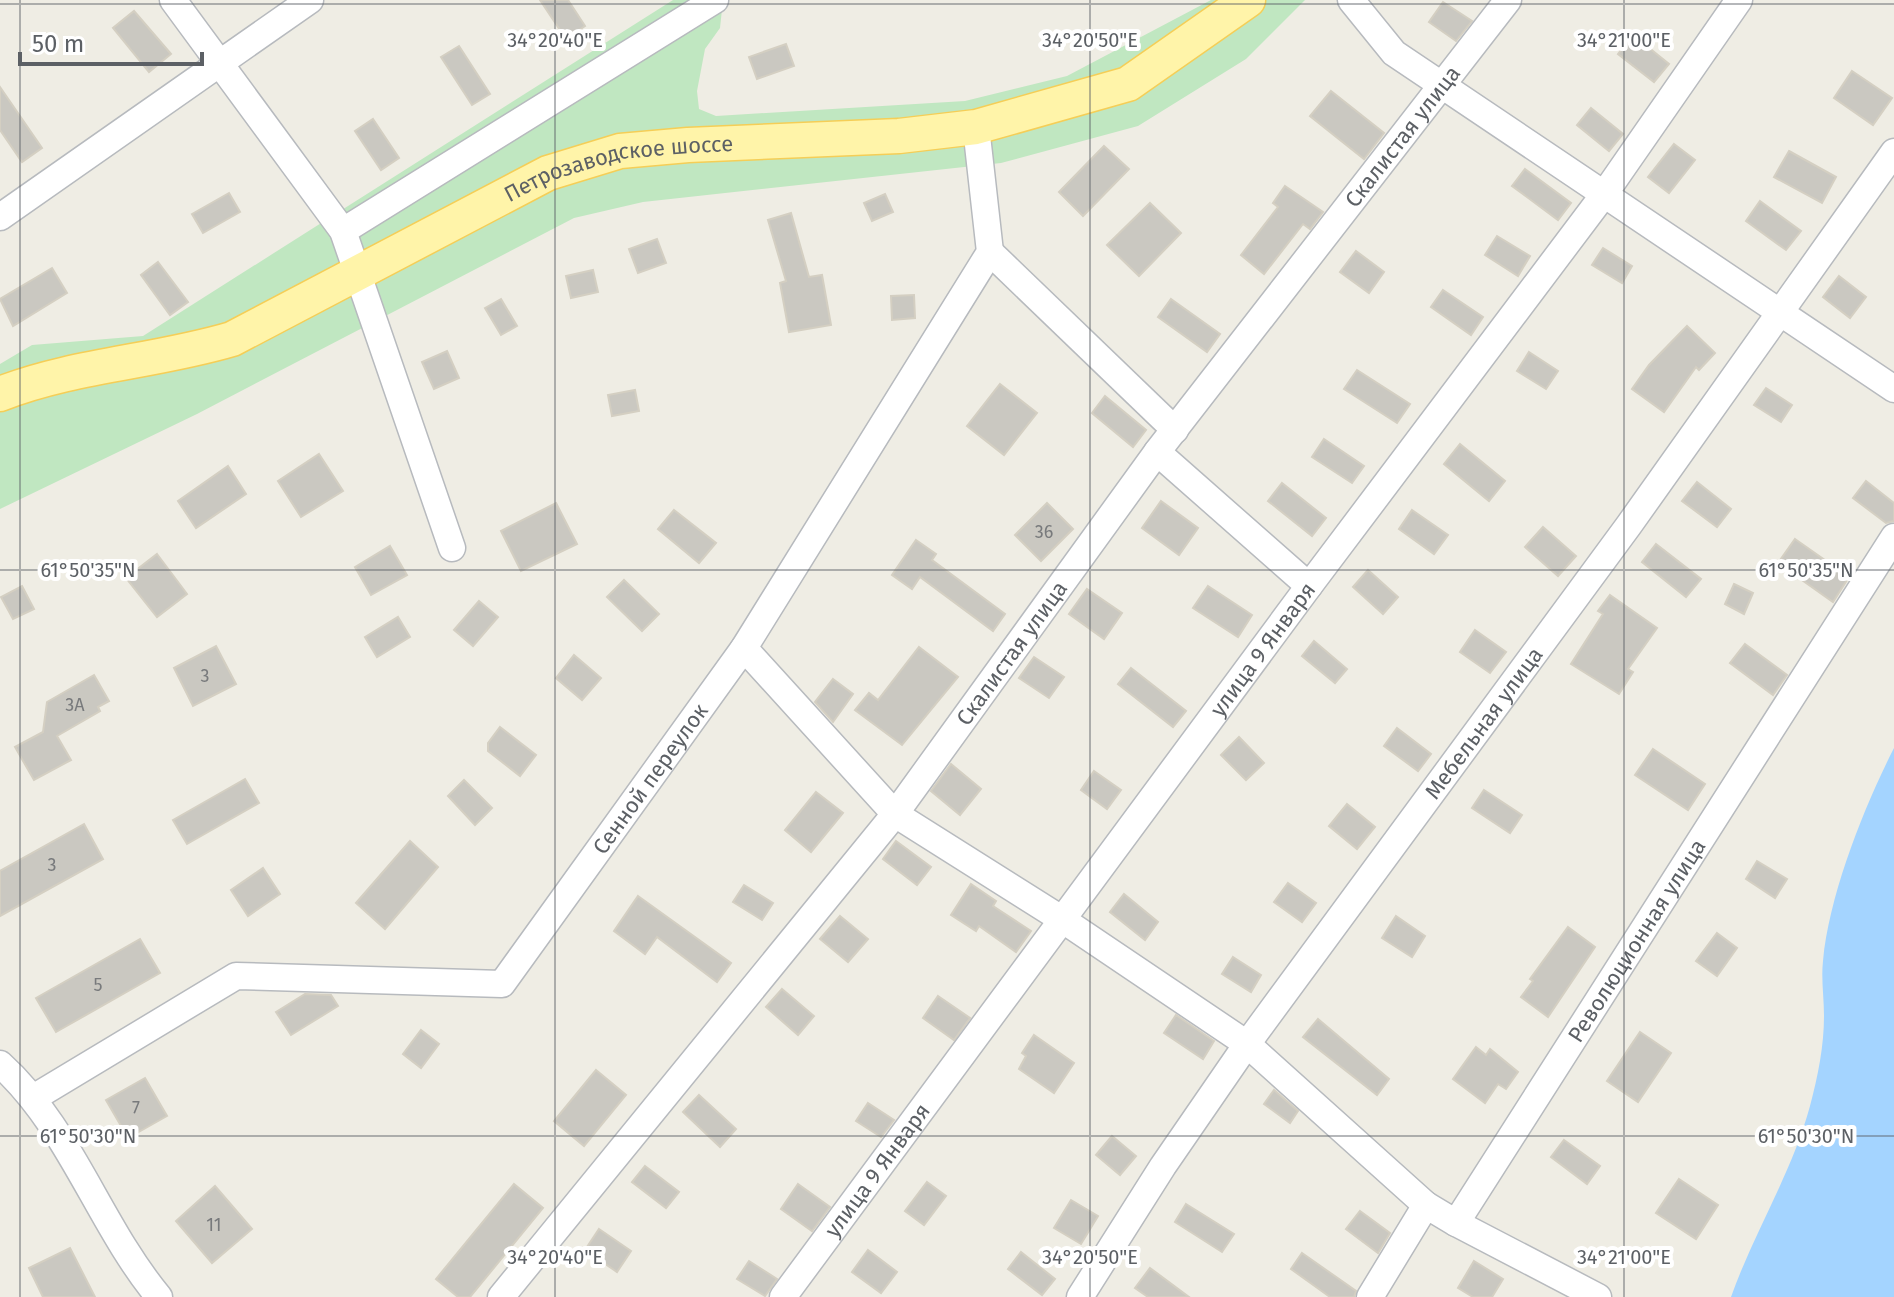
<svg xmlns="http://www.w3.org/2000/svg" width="1894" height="1297" font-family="'Fira Sans',sans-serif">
<rect width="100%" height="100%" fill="#efede4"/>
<polygon fill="#c0e7c1" points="673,0 723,0 720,28 705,49 697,91 699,109 716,116 965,101 1067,76 1211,0 1305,0 1246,59 1138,126 1001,163 643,202 574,218 197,414 0,509 0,364 32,345 143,336"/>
<path fill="#a4d4ff" d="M1894 748V1297H1731C1754 1232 1792 1173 1810 1106 1818 1076 1824 1046 1824 1016 1824 997 1821 979 1823 961 1829 895 1864 807 1894 748Z"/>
<g fill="#cac8c1" stroke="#d4cfc2" stroke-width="2">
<polygon points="540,0 568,0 585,26 566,39"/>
<polygon points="1443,2 1472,21 1456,41 1429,22"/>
<polygon points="134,11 171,54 149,72 113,28"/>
<polygon points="1633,35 1669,64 1654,82 1618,54"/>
<polygon points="786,44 794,66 757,79 749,57"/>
<polygon points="459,46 490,94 472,105 441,57"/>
<polygon points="1852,71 1892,98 1873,125 1834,98"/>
<polygon points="0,87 42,148 22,162 0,130"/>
<polygon points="1331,91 1384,133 1364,159 1310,116"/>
<polygon points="1591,108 1623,134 1609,151 1577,125"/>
<polygon points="373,119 399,158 381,170 355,131"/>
<polygon points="1674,144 1695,160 1669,193 1648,177"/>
<polygon points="1104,146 1129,169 1083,216 1059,192"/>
<polygon points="1789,151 1836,177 1822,203 1774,177"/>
<polygon points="1525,169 1571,203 1558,220 1512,186"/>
<polygon points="1285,186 1323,212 1310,229 1303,224 1264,274 1241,255 1278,207 1273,203"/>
<polygon points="229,193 240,212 203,233 192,214"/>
<polygon points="885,194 893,212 872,221 864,203"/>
<polygon points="1760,201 1801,231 1786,250 1746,221"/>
<polygon points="1150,203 1181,233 1139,276 1107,245"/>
<polygon points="791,213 809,277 822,275 831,325 789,332 780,283 786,281 768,220"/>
<polygon points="1497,236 1530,256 1518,276 1485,255"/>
<polygon points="657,239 666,263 638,273 629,249"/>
<polygon points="1603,248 1632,266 1622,283 1592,265"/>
<polygon points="1356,251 1384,272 1369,293 1340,272"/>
<polygon points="158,262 188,302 170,315 141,275"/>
<polygon points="52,268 67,293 13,326 0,299"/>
<polygon points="593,270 598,292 571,298 566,276"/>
<polygon points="1839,276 1866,297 1850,318 1823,297"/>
<polygon points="1443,290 1483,317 1471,335 1431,307"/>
<polygon points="914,295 915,318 892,320 891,296"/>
<polygon points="501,299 517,326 501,335 485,308"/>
<polygon points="1171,299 1220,334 1207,352 1158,317"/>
<polygon points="1687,326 1715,353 1699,370 1696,367 1664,412 1632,389 1649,365"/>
<polygon points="447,351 459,378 434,389 422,362"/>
<polygon points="1529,352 1558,371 1546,389 1517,371"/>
<polygon points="1357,370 1410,404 1397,423 1344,389"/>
<polygon points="1000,384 1037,413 1004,455 967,426"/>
<polygon points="1766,388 1792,405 1781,422 1754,405"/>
<polygon points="635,390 639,411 612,416 608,395"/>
<polygon points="1105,396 1146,430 1133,447 1092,413"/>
<polygon points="1324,439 1364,466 1352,483 1312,457"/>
<polygon points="1460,444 1505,481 1489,501 1444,464"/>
<polygon points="319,454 343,491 301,517 278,481"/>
<polygon points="228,466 246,494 196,528 178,501"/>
<polygon points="1866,481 1894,503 1894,521 1886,523 1853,498"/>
<polygon points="1697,482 1731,509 1717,527 1682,501"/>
<polygon points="1282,483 1326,518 1312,536 1268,501"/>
<polygon points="1161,501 1198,528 1179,555 1142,528"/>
<polygon points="556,503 577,544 521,571 501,531"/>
<polygon points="1047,503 1073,529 1041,561 1015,535"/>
<polygon points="674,510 716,543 699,563 658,529"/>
<polygon points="1412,510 1448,535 1434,554 1399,529"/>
<polygon points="1543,527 1576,556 1558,576 1525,547"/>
<polygon points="1795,539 1849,577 1833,602 1778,563"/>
<polygon points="916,540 936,554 932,560 1005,614 993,631 920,577 912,589 892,575"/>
<polygon points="1656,544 1701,579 1686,597 1642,562"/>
<polygon points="390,546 407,575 371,595 355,567"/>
<polygon points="157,554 187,594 157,617 126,578"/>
<polygon points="1368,570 1398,597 1383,614 1353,587"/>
<polygon points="624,580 659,614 642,631 607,597"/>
<polygon points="1734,584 1753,593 1744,614 1725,604"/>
<polygon points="22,586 34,609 13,619 1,597"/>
<polygon points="1208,586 1252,615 1238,637 1193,608"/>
<polygon points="1087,589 1122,613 1104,639 1069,614"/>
<polygon points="1610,595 1657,628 1628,669 1633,672 1619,694 1571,664 1603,614 1598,611"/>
<polygon points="479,601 498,617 473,646 454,630"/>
<polygon points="398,617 410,637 377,657 365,637"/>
<polygon points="1475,630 1506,652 1490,673 1460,652"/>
<polygon points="1314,641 1347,669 1335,683 1302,656"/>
<polygon points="1745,644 1787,675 1773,695 1730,663"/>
<polygon points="216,646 236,684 193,706 174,668"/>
<polygon points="919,647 958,677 902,745 855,710 869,693 878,700"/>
<polygon points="574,655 601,678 582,700 556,678"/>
<polygon points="1034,657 1064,677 1049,698 1019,678"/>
<polygon points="1131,668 1186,711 1173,727 1118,684"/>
<polygon points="94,675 109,701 98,707 100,711 57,736 71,760 34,780 15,747 43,732 47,702"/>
<polygon points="833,679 853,694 833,722 815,702"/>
<polygon points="500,727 536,755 520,776 488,751 488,743"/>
<polygon points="1397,728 1431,754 1418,771 1384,746"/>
<polygon points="1239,737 1264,763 1246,780 1221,755"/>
<polygon points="1653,749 1705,784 1688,810 1635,775"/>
<polygon points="951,764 981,789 960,815 931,791"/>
<polygon points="1094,771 1121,790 1107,809 1081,790"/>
<polygon points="245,779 259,803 187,844 173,820"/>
<polygon points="464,780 492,808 475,825 448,796"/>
<polygon points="1484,790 1522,815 1510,833 1472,808"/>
<polygon points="816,792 843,813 811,852 785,830"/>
<polygon points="1347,804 1375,827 1357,849 1329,826"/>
<polygon points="84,824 103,859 0,916 0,871"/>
<polygon points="410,841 438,867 385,929 356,903"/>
<polygon points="896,841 931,867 917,885 883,859"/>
<polygon points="1757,861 1787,879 1775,898 1746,879"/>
<polygon points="263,868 280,894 248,916 231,890"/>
<polygon points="1288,883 1316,903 1302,922 1274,902"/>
<polygon points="971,884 996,901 993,906 1031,931 1016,952 979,926 976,931 951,915"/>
<polygon points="744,885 773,903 762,920 733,902"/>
<polygon points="1124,894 1158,922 1145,940 1110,912"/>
<polygon points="638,896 731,963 717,982 657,937 645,954 614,931"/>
<polygon points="840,916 868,939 848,962 820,939"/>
<polygon points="1396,916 1425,936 1412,957 1382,938"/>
<polygon points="1568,927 1595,947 1548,1017 1521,997 1533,981 1530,979"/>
<polygon points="1717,933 1737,948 1717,976 1696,961"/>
<polygon points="140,939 160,973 56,1032 36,998"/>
<polygon points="1233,957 1261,975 1251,992 1222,974"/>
<polygon points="782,989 814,1016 798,1035 766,1007"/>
<polygon points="305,994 331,995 338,1006 291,1035 276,1012"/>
<polygon points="938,996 970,1018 954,1040 923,1018"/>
<polygon points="1176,1015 1214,1041 1203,1059 1164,1033"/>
<polygon points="1318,1019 1389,1079 1377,1095 1303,1037"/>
<polygon points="421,1030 439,1044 421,1068 403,1054"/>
<polygon points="1640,1032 1671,1053 1638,1102 1607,1081"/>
<polygon points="1034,1035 1074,1063 1054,1093 1019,1069 1026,1056 1022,1053"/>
<polygon points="1476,1047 1486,1055 1490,1049 1518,1072 1506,1089 1498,1084 1485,1103 1453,1079"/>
<polygon points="596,1070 626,1095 584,1146 554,1121"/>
<polygon points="145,1078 167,1116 128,1138 106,1100"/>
<polygon points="1274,1090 1298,1111 1290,1123 1264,1104"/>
<polygon points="699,1095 736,1129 720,1147 683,1112"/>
<polygon points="868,1103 894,1120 881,1137 856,1121"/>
<polygon points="1112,1136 1136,1156 1120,1175 1096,1155"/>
<polygon points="1564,1140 1600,1166 1587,1184 1551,1157"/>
<polygon points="645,1166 679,1192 666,1208 632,1182"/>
<polygon points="1679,1179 1718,1205 1696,1239 1656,1213"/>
<polygon points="927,1182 946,1196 924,1225 905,1211"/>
<polygon points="514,1184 543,1208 470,1297 458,1297 436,1279"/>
<polygon points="798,1184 830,1207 812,1231 781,1209"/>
<polygon points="215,1186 252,1229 212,1263 176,1221"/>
<polygon points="1071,1200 1098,1216 1081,1244 1054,1228"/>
<polygon points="1186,1204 1234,1234 1222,1252 1175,1222"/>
<polygon points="1360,1211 1390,1233 1378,1253 1346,1229"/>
<polygon points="599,1229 631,1251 617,1272 585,1250"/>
<polygon points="70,1248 95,1297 43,1297 29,1268"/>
<polygon points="868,1250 897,1272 881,1293 852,1272"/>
<polygon points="1021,1252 1055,1279 1042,1295 1008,1269"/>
<polygon points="1302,1253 1356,1291 1354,1297 1330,1297 1291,1269"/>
<polygon points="749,1261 777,1279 765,1296 737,1279"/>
<polygon points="1474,1261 1503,1279 1492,1297 1473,1297 1458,1288"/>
<polygon points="1150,1268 1189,1297 1148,1297 1135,1288"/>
</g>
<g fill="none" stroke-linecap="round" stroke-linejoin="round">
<defs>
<g id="minor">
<polyline points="173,0 343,231 452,548"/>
<polyline points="1351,0 1394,53 1894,389"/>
<polyline points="0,217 310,0"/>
<polyline points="343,231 715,0"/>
<polyline points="990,252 1175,430"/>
<polyline points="1157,452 1309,586"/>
<polyline points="744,648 895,814 1063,920 1247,1044 1426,1205"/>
<path d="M0 1064C70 1127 99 1225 159 1297"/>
<path id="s1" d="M35 1097 236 976 502 984 744 648 990 252 976 127"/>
<polyline points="1456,1223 1598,1297"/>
<path id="s2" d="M501 1297 895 814 1157 452 1508 0"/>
<path id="s3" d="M783 1297 1309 586 1605 193 1739 0"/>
<path id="s4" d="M1080 1297 1163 1166 1247 1044 1629 525 1894 152"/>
<path id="s5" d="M1370 1297 1426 1205 1456 1223 1894 537"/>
</g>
<g id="major">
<path id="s6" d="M0 394C74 365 155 362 232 339L548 173 620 151 688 145 899 136 976 127 1128 84 1248 0"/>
</g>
</defs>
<use href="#minor" stroke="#b7babe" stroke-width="29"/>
<use href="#major" stroke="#f5ce57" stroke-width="37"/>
<use href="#minor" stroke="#fff" stroke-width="26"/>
<use href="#major" stroke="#fff4a9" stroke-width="34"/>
</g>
<path fill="none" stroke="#5c6065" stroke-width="2" stroke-opacity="0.45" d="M20 0V1297M555 0V1297M1090 0V1297M1624 0V1297M0 4H1894M0 570H1894M0 1136H1894"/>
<g text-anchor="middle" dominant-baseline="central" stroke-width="8" stroke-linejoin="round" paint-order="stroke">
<g font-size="18" fill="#787a7c">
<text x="1044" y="532">36</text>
<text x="205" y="676">3</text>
<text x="75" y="705">3А</text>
<text x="52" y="865">3</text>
<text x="98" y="985">5</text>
<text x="136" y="1108">7</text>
<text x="214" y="1225">11</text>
</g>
<g font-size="22" fill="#5c6065" stroke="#fff">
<text stroke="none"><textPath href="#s2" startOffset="1470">Скалистая улица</textPath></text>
<text stroke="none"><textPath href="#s6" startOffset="666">Петрозаводское шоссе</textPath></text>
<text stroke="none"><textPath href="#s3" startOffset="806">улица 9 Января</textPath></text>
<text stroke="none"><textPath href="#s2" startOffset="822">Скалистая улица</textPath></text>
<text stroke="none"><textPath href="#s4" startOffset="702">Мебельная улица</textPath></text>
<text stroke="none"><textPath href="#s1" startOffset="754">Сенной переулок</textPath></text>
<text stroke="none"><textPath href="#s5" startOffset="478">Революционная улица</textPath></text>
<text stroke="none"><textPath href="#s3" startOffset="158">улица 9 Января</textPath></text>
</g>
</g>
<g font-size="20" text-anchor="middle" fill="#5c6065" stroke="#fff" stroke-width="8" stroke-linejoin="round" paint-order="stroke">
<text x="555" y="47">34°20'40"E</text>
<text x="1090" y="47">34°20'50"E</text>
<text x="1624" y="47">34°21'00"E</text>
<text x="88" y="577">61°50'35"N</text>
<text x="1806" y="577">61°50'35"N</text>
<text x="88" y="1143">61°50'30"N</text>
<text x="1806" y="1143">61°50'30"N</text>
<text x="555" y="1264">34°20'40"E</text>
<text x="1090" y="1264">34°20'50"E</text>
<text x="1624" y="1264">34°21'00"E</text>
</g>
<path d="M20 52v12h182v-12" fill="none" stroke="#5c6065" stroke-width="4"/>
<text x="32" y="52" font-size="24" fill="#5c6065" stroke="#ffffff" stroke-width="6" paint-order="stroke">50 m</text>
</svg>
